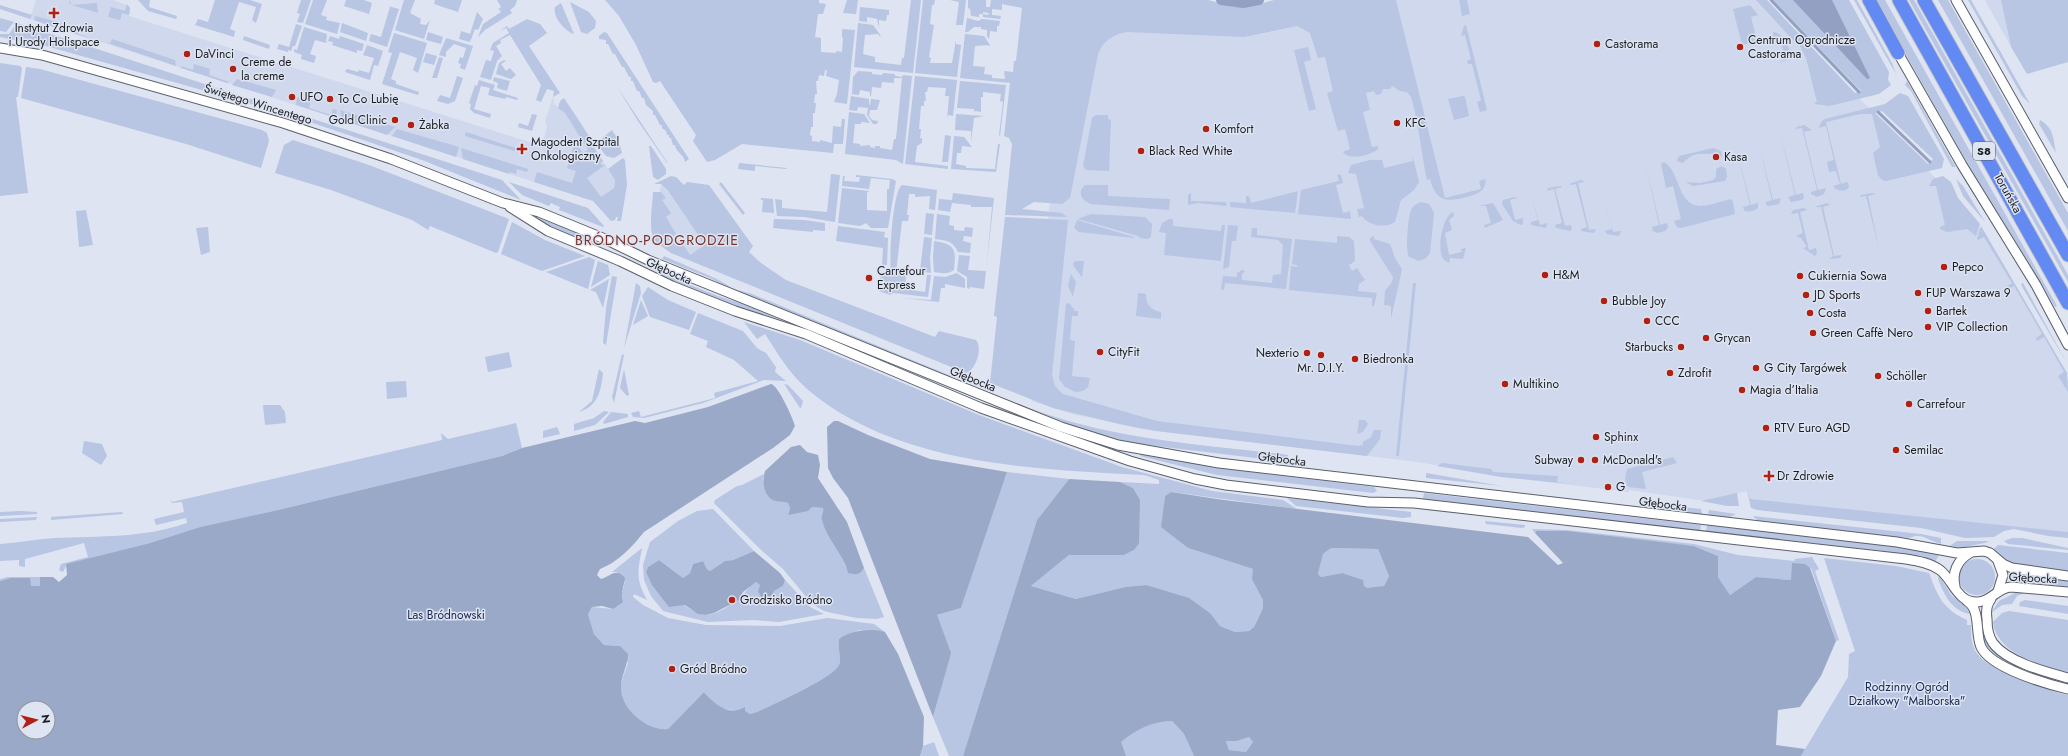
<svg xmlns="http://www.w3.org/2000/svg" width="2068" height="756" font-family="Jost,sans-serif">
<rect width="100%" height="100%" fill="#dee4f1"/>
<g fill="#cfd8ec">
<polygon points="36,0 113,0 129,6 130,10 129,16 542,146 547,127 545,122 553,97 554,104 565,113 588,149 593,146 615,180 612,197 602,204 588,186 584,198 30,19"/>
<polygon points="1068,0 1231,14 1288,0 1761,0 1876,115 1975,220 2066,375 2068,382 2068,533 1750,500 1747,491 1706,501 1629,490 1629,492 1498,476 1418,462 1142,429 1072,414 1032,401"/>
<polygon points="1985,0 2001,0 2011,47"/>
<polygon points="661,184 667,184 710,250 693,261 675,254 655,224"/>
</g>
<g fill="#b8c5e3" fill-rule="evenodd">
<polygon points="70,0 71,5 97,3 98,13 69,4"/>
<polygon points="138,0 150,0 149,7 177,16 176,19 148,11"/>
<polygon points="215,0 250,0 262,4 256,23 252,20 256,7 239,2 230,29 235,31 234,37 195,25 198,19 208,22"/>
<polygon points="301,0 311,0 303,23 297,22 300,14 297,13"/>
<polygon points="313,0 327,0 321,15 327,17 326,20 340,23 337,34 305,24"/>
<polygon points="346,0 364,0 372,3 369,14 344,6"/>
<polygon points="404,0 415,0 410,13 421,19 420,24 426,25 430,20 424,39 395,30"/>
<polygon points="435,0 462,0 458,12 434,4"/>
<polygon points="497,0 517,0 515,6 510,10 512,13 485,30 478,37 483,24 501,12 499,9 497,10 501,7"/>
<polygon points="605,0 819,0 819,3 826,4 823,14 818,14 815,37 821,38 821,52 836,53 836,51 842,52 843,38 842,37 842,29 855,30 847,104 834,102 837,94 839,80 826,76 827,70 825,70 824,76 819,75 818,81 816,81 817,94 815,94 814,103 816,103 815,113 813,113 813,127 811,127 810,135 812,136 812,141 820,142 820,140 832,143 833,126 841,127 842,119 845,119 843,144 834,144 833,153 742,144 715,160 707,162 693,141 696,135 660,81 656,83 653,82 636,45 619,16"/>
<polygon points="847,0 858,0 856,14 843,13"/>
<polygon points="911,0 921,0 913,73 854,67 858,23 873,25 881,36 879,36 879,34 865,35 863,54 875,57 875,62 901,65 902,58 904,58"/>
<polygon points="923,0 935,0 934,5 932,5 930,24 934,25 929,57 931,58 930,63 952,63 956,40 956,44 961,45 957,77 915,73"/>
<polygon points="950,0 966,0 963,25 956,25 959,2"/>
<path d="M968 0H986V7H990L991 0H1208L1234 7 1253 6 1274 0H1396L1445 198 1481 189 1479 181 1486 179C1485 184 1485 188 1481 191 1476 196 1451 202 1444 199 1436 196 1432 188 1430 179L1427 180C1421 152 1419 124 1411 97L1407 92 1400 91 1392 86 1390 89H1383L1381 94 1376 95 1374 91 1366 93 1370 110 1363 112 1372 147 1378 146V149C1372 155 1348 161 1343 152L1350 149 1345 129 1338 131 1327 93 1333 91 1325 57 1318 58 1310 33 1297 26 1244 37 1127 32C1113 34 1103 41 1098 54L1070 198 1062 204 1034 202 1022 209 1062 213 1067 217 1005 215 1012 144 1009 138 1004 136 1010 83 960 78 965 34 984 36 992 48 990 45 975 46 973 66 985 67 984 74 992 75V78L1005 79 1004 71 1013 72 1014 61H1016L1022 8 1002 4V10L992 9V15L1001 16 1000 19 983 17V14L988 15 989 13 983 12V14H979V17L971 16 970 9 968 8Z"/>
<polygon points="1459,0 1467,0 1470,14 1462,16"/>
<polygon points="1756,0 1767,0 1855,93 1861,91 1773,0 1849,0 1889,72 1888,80 1891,85 1879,94 1829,106 1815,104 1814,103 1817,102 1806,58 1798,42 1794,41"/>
<polygon points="1854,0 1857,0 1892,63 1896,74"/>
<polygon points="1875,0 1885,0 2057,306 2055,307 1961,152"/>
<polygon points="1909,0 1914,0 2068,275 2068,282"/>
<polygon points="1938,0 1948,0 2068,213 2068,231"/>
<polygon points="1968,0 1971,0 2030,104 2022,96"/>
<polygon points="2001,0 2068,0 2068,62 2027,74 2011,47"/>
<polygon points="570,2 589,12 596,21 595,28 587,34 581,32"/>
<path d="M561 3 574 34C566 32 552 17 555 7Z"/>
<polygon points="127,4 130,8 129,15 122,13 120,20 108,17 111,7 125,11"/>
<polygon points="0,5 32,15 30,19 0,9"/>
<polygon points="1750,5 1758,15 1751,17 1757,41 1742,45 1733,9"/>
<polygon points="388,6 399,9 387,47 369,41 371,34 381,37 390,7"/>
<polygon points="860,7 889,10 889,15 887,15 886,21 879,20 879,28 877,19 867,17 867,22 859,21"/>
<polygon points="477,12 483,19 478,30 475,29 470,42 459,39 461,31 470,34"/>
<polygon points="35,16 62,23 56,28 34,20"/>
<polygon points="0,18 14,22 6,32 0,31"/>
<polygon points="967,18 978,21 982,19 1000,21 999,26 997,26 997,32 990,31 989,39 987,36 987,30 981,29 981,27 974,27 968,32 965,32"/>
<polygon points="527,19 540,24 547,33 529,46 560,93 553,97 554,91 547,89 541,102 536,100 541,85 510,35 500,40 501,43 496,46 502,56 497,61 491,80 480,77 486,60 491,61 494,51 490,50 493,43 509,33 506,28 500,31 507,26 509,29"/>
<polygon points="17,23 275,107 266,108 46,46 0,37 0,34 9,34"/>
<polygon points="342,23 368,33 366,41 340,32"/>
<polygon points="296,24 302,26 295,46 293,46 291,51 288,50 288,52 277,49 279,44 289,47"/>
<polygon points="64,25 79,30 79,34 94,40 60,29"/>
<polygon points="1466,25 1487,110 1480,112 1477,102 1481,100 1472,64 1468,64 1467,61 1471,59 1465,35 1461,36 1464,26"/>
<polygon points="304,27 327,34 326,43 315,40 310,54 316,56 314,63 301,59 302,55 294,52 294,49 297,50"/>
<polygon points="428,32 443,37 441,44 426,40"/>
<path d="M604 32 607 33 689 159 685 162C684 154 676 153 675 145H673L671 138H669V135H667L666 131 662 128V125H660L655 115H653V111L646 105 644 98H642L639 91H637L633 81H631V77H629L624 67H622L615 54H613L608 44H606V40L599 39V36Z"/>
<path d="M1773 32C1783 32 1795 52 1787 60L1778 63 1785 59 1780 39 1773 41Z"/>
<polygon points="394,33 427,43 418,73 413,70 417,58 400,52 391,79 396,81 396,84 419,92 418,95 382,84 392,53 388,52"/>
<polygon points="244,36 270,45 269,49 243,40"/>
<polygon points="330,36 339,39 340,36 364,44 362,51 357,50 357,53 332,45 333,42 328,41 327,43"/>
<polygon points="446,38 473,46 465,70 460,68 461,64 458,63 460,57 463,58 466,48 454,44 446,52 446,57 439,55"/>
<polygon points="112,39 175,60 176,66 99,40 110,44"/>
<polygon points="367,45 383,51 378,66 374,65 370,80 345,72 347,69 358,72 359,70 369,73 374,58 363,55"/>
<polygon points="1308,47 1311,60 1304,62 1316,109 1309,111 1294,50"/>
<polygon points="426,53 437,56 434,65 423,62"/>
<polygon points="439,57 443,58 437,78 432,78"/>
<polygon points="504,60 506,61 501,64 506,71 510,68 516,75 511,79 496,74 499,63"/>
<polygon points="0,63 20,66 22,68 18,97 16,97 28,193 0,196"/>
<polygon points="194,64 210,69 209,75 229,82 227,83 181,68 181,66 193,70"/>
<polygon points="26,67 40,69 262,130 267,133 269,141 261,168 186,144 21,98"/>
<polygon points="858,71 872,72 872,74 882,75 883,73 895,74 895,76 902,77 903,75 912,76 903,164 896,160 845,154 849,112 864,114 872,126 870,123 861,122 861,124 855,124 853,143 860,144 860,146 870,145 870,147 875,148 875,146 880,146 880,148 892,150 894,139 896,139 902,78 894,78 894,83 882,82 881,88 872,87 871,96 870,96 870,92 860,90 859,95 852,94 853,77"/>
<polygon points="457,76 463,78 455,101 448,104 437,101 440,95 450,98"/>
<polygon points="915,76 957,80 953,116 948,115 947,120 949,96 945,96 946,88 928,87 927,92 925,92 926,101 924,101 924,106 921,106 919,129 921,129 920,138 922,138 922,143 917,146 915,162 948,166 948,169 905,164"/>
<polygon points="494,77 510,81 507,91 497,88 498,83 493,81"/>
<polygon points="237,79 276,90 272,97 232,85"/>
<polygon points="479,80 495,85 493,90 518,98 517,100 506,97 505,99 488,95 490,88 481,86 474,109 491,114 490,118 474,113 470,109 471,104 469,103 475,85 477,86"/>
<polygon points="960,81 1006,85 1000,136 999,135 1003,102 1000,101 1001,94 983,92 983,97 981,97 981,112 975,111 974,113 974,109 957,108"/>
<polygon points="1907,81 1955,166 1956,167 1952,167 1911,91 1905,85"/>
<polygon points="616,85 667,162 667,163 638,121"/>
<path d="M1900 93 1908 96 1944 159 1942 168 1886 181 1882 180 1878 175 1873 153 1880 147 1872 114H1860L1826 122 1841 184 1848 182 1849 187 1846 190C1841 191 1836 191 1833 186L1840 184 1836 171 1829 172 1827 162 1834 160 1826 126 1819 128 1821 122 1825 119 1885 104ZM1882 111 1933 159 1928 164 1875 113Z"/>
<polygon points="851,96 869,99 869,105 870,105 871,99 880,100 877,110 870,110 869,116 872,120 878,121 877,124 873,124 867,115 868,108 858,107 857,111 849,110"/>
<polygon points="1463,96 1465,97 1469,116 1454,120 1448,99"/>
<polygon points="297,97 311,101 309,108 331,115 333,109 337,110 336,118 296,105"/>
<polygon points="564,98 593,142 599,139 600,140 612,130 619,141 622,153 614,158 606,156 597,144 593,146 603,161 600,163 602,165 605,165 587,178 601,197 614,188 615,180 608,169 623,158 625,160 627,185 621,221 617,221 618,217 616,217 615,220 611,221 593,201 534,182 537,172 572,183 576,171 567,168 575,142 583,153 588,150 565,113 558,108 560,101"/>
<polygon points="340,110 395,127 387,135 342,120"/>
<polygon points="532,114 537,115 532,131 518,127 519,123 528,126"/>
<polygon points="956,114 984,116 974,118 971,142 971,131 955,130"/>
<polygon points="1096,115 1108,115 1108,119 1111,120 1109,171 1086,170 1083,166 1092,118"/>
<polygon points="310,118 502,180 521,200 422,160 307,121"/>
<path d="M2040 120C2054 128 2053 138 2056 153L2039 124Z"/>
<polygon points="1804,125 1812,130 1804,132 1818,190 1826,188 1824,194 1817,197 1811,194 1811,192 1817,190 1802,128 1795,129 1797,127"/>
<polygon points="397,129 459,147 456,157 392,136"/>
<polygon points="466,132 525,151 524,154 465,136"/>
<polygon points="1780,133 1796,195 1803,193 1804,198 1802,200 1791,202 1788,197 1795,195"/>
<polygon points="945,135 951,136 948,162 942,162"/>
<polygon points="954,136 964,137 972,147 962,146 961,153 957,153 956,164 966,166 966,168 995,169 998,144 1000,144 996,172 951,169"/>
<polygon points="293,140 369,165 509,219 498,252 496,253 430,226 428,230 412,220 331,190 275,173 284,145"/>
<polygon points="1758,141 1773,200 1781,198 1779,204 1769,206 1766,205 1766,202 1772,200"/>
<path d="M1735 144 1751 205 1758 203V208C1755 211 1747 213 1744 210L1743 207 1750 205Z"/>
<polygon points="649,146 651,146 666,169 666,174 658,180 653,177"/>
<polygon points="461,148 528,169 527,172 517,169 516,174 509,172 509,174 463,159"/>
<path d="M1713 148 1721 151 1722 156 1720 160H1719L1717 153C1702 156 1696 149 1683 163L1677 161 1679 156Z"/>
<path d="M1412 154 1419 182 1414 190 1401 200 1395 222C1385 229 1367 225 1362 216L1359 217 1357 209 1364 208 1356 174 1348 173 1351 165 1370 160H1382L1384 168 1413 161Z"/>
<path d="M1664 162C1681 172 1676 204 1700 206 1710 206 1721 201 1731 199L1733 202 1735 214 1681 228 1677 227 1674 221 1681 219 1673 186 1666 188 1661 164Z"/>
<polygon points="739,163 787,168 786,169 755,166 755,171 738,169"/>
<polygon points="1646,166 1660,225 1667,223 1668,227 1665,231 1657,233 1653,231 1652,227 1659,225"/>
<polygon points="1722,166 1726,169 1727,177 1725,181 1693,186 1686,182 1700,183 1713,180 1716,177 1716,169"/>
<polygon points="831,174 840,175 835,222 804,217 777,216 775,199 782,200 782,208 827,212"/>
<polygon points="1337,174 1341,175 1343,183 1336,185 1343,213 1350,211 1351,219 1298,214 1301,190 1339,181"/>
<polygon points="856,175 892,179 896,181 888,228 871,228 866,223 860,226 838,223 842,188 869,191 867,193 867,210 887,211 887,189 889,189 890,180 871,178 869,189 842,186 843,176 845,176 844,181 859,182 860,177 856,177"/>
<path d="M671 176 676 177 684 185 687 182 709 185 753 246 749 252 761 263 786 280 935 337 939 331 976 340C983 348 976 370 966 373L671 253C666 249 660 246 656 242 647 233 653 204 653 192H661L666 198 662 200 671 213 666 217 676 234 667 241 670 245 680 240 690 255 705 245 667 189 661 184H654Z"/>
<polygon points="1943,176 1951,182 1958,198 1980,224 1976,236 1967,229 1947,232 1940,229 1940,227 1945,225 1936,186 1929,186 1933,179"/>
<polygon points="1599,178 1613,232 1621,231 1619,236 1607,234 1605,231 1612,229"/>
<polygon points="1956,179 1963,186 1985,222 1963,196"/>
<polygon points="1582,180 1584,182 1578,183 1589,230 1596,229 1594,233 1581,231 1581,229 1587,227 1576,184 1570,185 1571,183"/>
<polygon points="509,182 588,208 604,226 603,227 559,210 560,207 551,203 549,206 522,195"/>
<polygon points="721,182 745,213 743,215 719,184"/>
<path d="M902 185 937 190 935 210 929 209 930 196 915 197V194H909L907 215H909L908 221H902L896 273 906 275 905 289 925 292 927 275H931L928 297 893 293 890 295 879 291 881 273 891 274C889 261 892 192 902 185Z"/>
<path d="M1085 185H1108V196L1170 199 1169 210 1091 204C1084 201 1080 198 1081 190Z"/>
<polygon points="1561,186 1562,187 1555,189 1565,226 1571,225 1572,229 1570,231 1556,228 1555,225 1562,223 1554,189 1547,191 1548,188"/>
<polygon points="1298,191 1295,213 1230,207 1230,202 1246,203 1246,196 1249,196 1251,203"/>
<polygon points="953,193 994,198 984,289 970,287 969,289 967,288 967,277 957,271 959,255 970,256 968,270 986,271 992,207 971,207 971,205 952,203 950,212 938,210 939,199 952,200"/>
<polygon points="1191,193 1191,201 1226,202 1227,206 1198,203 1188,205 1188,195"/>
<polygon points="1873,193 1875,194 1868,196 1879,249 1866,196 1860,197 1861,195"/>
<polygon points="1531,194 1540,225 1547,223 1546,228 1531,225 1531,222 1538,220"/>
<polygon points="1515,197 1517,198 1510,200 1515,220 1523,218 1523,224 1521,225 1513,221 1502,204 1503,200"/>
<polygon points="761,198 773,199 774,213 762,212 763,200 761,200"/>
<path d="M1421 202 1429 204 1434 213 1430 253 1426 258 1419 261 1409 257C1405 249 1408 219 1411 210 1413 206 1416 204 1421 202Z"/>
<polygon points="1493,203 1503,220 1485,228 1484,225 1491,223 1486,206 1479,206"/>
<polygon points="1827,203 1830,205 1823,207 1834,256 1842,255 1840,258 1829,259 1833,256 1821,207 1814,207"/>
<polygon points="1804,208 1807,210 1800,212 1809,250 1816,248 1817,254 1815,256 1803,248 1807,247 1801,238 1796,236 1803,233 1798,213 1791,214 1793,210"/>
<polygon points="86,210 93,245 79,247 76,211"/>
<path d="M1453 212 1454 216 1449 220 1452 230 1445 233 1449 255 1462 252 1461 249 1466 248 1463 259 1450 258 1449 263 1443 259C1437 249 1442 217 1453 212Z"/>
<polygon points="926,213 934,214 932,235 924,234"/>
<path d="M937 214 950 216 949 225 954 226V230L964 231 965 227 973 228 972 237 964 236 963 241 971 243 970 253 958 252C953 241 946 240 935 239Z"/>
<polygon points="1091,214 1145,217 1152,224 1151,237 1148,239 1140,238 1138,236 1078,219"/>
<polygon points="1005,217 1068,220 1052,375 1055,386 1063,394 1157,421 1358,446 1363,445 1363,442 1371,437 1374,430 1381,430 1380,439 1367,456 1156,431 1124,425 1053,408 990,383 997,317 994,316"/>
<polygon points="539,218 598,241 596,246 556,230 538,219"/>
<polygon points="774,219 804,220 825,223 825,231 813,230 813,232 773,228"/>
<polygon points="1169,219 1173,219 1173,226 1221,231 1222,225 1225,225 1221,261 1164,255 1166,233 1159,232 1162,223"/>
<polygon points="1077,220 1134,237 1134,238 1079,232 1074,228"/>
<polygon points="512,222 545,240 585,256 542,271 501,254"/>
<polygon points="1228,225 1238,226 1236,241 1232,241 1229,267 1223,269"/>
<polygon points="838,226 885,232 884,237 888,238 887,265 882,265 883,248 836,241"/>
<polygon points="1981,226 2067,373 2068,392 2058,376 2064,372 2044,337 2037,341 2036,338 2042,334 2014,286 2007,290 2006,287 2012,283 1984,237 1978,240 1977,239"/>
<polygon points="208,227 210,252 201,255 196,228"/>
<polygon points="1252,228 1257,228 1257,235 1292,239 1286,289 1225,283 1224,290 1221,289 1223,276 1237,277 1237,273 1242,270 1245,271 1242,274 1242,280 1272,283 1273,275 1281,274 1283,245 1278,240 1251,237"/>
<polygon points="1337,236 1349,237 1354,241 1355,261 1349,265 1352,271 1357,268 1364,279 1366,279 1359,284 1358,291 1377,293 1374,306 1372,306 1372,298 1289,290 1291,266 1297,267 1297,265 1292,264 1295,239 1337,243"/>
<polygon points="1374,236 1374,239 1390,244 1395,258 1402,269 1391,319 1391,306 1384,305 1385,291 1392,282 1393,277 1370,241 1370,238"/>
<polygon points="924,237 932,238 930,258 931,273 920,271"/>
<path d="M934 241C956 244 956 250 954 270 947 275 942 273 934 272L933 258Z"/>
<polygon points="664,256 717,279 734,289 752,294 951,376 950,378 738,293 710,278 662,259"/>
<polygon points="589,257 595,260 588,289 546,272"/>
<polygon points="598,261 608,265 610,275 591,287"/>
<polygon points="1076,261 1084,261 1082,277 1074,267 1073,263"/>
<polygon points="657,272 718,296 746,305 778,319 739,307 656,275"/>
<polygon points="957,273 965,279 965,288 945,284 945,288 941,288 939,302 903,298 931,300 934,276 945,277"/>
<polygon points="1071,274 1076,282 1073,297 1068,286"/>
<polygon points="612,276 617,277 606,345 603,343 606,308"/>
<polygon points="609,279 603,308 596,292 590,290"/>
<polygon points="636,283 640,286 641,293 624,348"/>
<polygon points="1413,283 1416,283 1399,456 1396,456"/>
<polygon points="2023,283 2068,365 2024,290 2021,284"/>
<polygon points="648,287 668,300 696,312 689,330 650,317 642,296"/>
<path d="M1138 293 1146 294C1145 303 1151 311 1161 312V319L1136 316Z"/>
<polygon points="641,300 648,316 633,325"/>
<polygon points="1069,303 1075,311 1078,311 1078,316 1072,316 1070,340 1075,341 1072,376 1090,378 1088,387 1083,391 1076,392 1065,387 1059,379 1066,304"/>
<polygon points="698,313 743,331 757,348 766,353 776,367 775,372 786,381 764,380 703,403 644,418 633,417 631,413 639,411 641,417 715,398 714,393 758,381 734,360 706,347 708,341 690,334"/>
<path d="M744 322 800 340 979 415 1122 467 1212 491 1283 500 1297 509 1172 492 1165 496 1162 527 1188 548 1253 569 1263 600V608L1254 627 1249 631 1235 632 1220 626 1211 614 1146 585 1125 587 1076 599 1031 586 1069 555H1124L1134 550 1133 488 1120 482 1159 484V480L1144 475C1033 469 896 465 807 389 789 373 778 354 765 334L757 339Z"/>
<polygon points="509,352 512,367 488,372 485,357"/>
<polygon points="622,354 624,355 614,403 612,397"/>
<path d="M599 369 603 373C601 391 598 406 579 412L592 401Z"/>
<polygon points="624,369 629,395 627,396 620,388"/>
<polygon points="406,381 407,397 387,399 386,382"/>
<polygon points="784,384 788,385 803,401 801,408 800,408"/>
<path d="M989 392C1007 399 1025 407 1043 413 1121 440 1207 445 1288 455V462L1131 443 1066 424 991 394Z"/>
<polygon points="263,405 280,405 285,412 286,423 265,425"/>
<polygon points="604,411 609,412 595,425 574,431 574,424 594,418"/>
<polygon points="611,412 628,414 628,417 604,424 603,422"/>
<polygon points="1359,420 1365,420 1368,424 1363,432 1357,434"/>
<path d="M516 423 522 448 502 456 278 510 200 527 150 543 67 564 63 572 59 570 61 564 88 557 84 543 25 559V567L19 566V560L0 561V544C18 543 36 539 55 538 99 536 145 538 187 523L186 518 156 525 154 519 184 512 182 502 172 503 169 499 172 502 442 440 441 433 448 439Z"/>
<polygon points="557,427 560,434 543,438 543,431"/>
<polygon points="84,441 102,444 107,456 101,465 82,453"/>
<polygon points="1141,454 1218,468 1374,487 1377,491 1373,493 1217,475 1140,456"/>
<polygon points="1673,457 1677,463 1642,472 1646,489 1628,487 1625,480 1627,469"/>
<polygon points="1442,463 1491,469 1493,472 1558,476 1557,482 1570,484 1501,477 1437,466"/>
<polygon points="1007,472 1069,479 1037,520 963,756 949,756 933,717 941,688 937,615 961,608"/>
<polygon points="1426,473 1502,486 1569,493 1426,478"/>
<polygon points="764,474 763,480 788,503 790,508 788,514 812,507 823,508 828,534 838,548 848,573 861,572 864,568 884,617 877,619 857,618 832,613 824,611 812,604 783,569 759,548 714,503 715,500 737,486 742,485"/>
<polygon points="1747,490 1750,499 2068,532 2068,538 2048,536 2014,529 2004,531 1994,537 1965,538 1921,528 1757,510 1751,508"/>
<polygon points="1424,493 1701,525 1700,532 1423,499"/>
<polygon points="1737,493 1739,506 1727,506 1701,501"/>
<polygon points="1287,498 1411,512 1411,517 1403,518 1296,506"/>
<polygon points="1673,506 1701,509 1702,515 1673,508"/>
<path d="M713 509 754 551 733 560 725 561 710 571 707 569 703 561 693 564 690 573 683 578 659 560 648 567 646 572C659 583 688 614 706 615 716 615 728 606 737 601 744 597 747 586 756 582L774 591 783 586 785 580 810 607 824 614 779 622 753 620 708 622 663 611 651 596 644 580 643 565 650 542 678 521 697 511Z"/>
<polygon points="1709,510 1736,514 1728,518 1708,516"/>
<polygon points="21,511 37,512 37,514 0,516 0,512"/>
<polygon points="122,512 123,514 51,520 51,517"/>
<path d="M1753 516 1921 534 1941 538V544C1928 541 1923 532 1909 538L1763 522 1757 520Z"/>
<polygon points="37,517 36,520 0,522 0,519"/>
<polygon points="1485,521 1525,525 1525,527 1522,528 1486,524"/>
<polygon points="1707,525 1900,547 1939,555 1935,562 1924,558 1883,551 1706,532"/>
<polygon points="1532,529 1567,530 1694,544 1738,555 1794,561 1795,559 1812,557 1819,569 1815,571 1839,640 1836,641 1811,568 1791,580 1756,577 1730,595 1718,577 1718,556 1694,546 1536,531 1535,533"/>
<polygon points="2012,538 2022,538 2068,548 2068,550 2008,544 2004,541"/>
<polygon points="1957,541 1987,541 1989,542 1961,548 1950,546"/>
<polygon points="1998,545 2068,553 2068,571 2015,564 2005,559 1995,551 1994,549"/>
<path d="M642 548C638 571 635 578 647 600L634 594 633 597 643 605 668 618 706 625 780 626 827 618 874 624 885 632 859 630 839 639C837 647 842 659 839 665 833 678 772 705 757 712L750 714C740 707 725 713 715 705 711 702 708 696 704 692L668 729C648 731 619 709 621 687 621 680 626 670 628 663L620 646 604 645 594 634 588 614 592 607 613 609 621 597 625 582 617 572H612Z"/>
<polygon points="1331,548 1378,549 1389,576 1384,586 1367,589 1341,573 1321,577 1318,574 1323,554"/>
<path d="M1824 558 1896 566 1929 573C1938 597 1943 609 1967 620V625H1971C1971 634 1971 644 1976 652 1987 671 2046 690 2068 695V756H1801L1848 677 1849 654 1855 651Z"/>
<circle cx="1977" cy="577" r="18"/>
<polygon points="2010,573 2068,581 2068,587 2010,580 2008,574"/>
<path d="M1939 576 1952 596 1966 607 1970 614C1952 611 1944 595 1938 579Z"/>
<polygon points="8,577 40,577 40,586 30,586 30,578 10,578 0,581 0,579"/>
<polygon points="2015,593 2025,593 2017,596 2012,604 2002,605 1991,613 1999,601"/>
<polygon points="2025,600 2068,606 2068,614 2019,606 2020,602"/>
<path d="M2009 611 2068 620V672C2041 666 1997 654 1993 622L2002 613Z"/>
<path d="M1980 623H1982C1983 629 1984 636 1987 641 1999 665 2044 674 2068 682V685C2046 680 2007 669 1991 652 1983 644 1981 634 1980 623Z"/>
<polygon points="1159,721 1172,721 1184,734 1194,756 1065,756"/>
<polygon points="1249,737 1253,742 1246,752 1229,750 1226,741 1237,741"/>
<polygon points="934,742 939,756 920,756 923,746"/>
</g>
<g fill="#9ba9c9" fill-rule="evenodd">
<path d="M771 384C778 385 793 418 795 426L790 435 773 448 644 532C632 547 618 562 600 569L597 575 601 579C611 576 616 567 625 578 624 587 620 593 623 602L613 609 602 606 592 607 588 614 594 634 604 645 620 646 628 654C628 665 621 676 621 687 620 709 648 731 668 729L704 692C714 704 729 717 745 707V711L750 714 757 712C772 705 833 678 839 665 842 659 837 647 839 639 852 630 870 628 885 632L898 654 924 717 923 746 920 756H0V581L10 578H30L31 586H40V577H53L59 582 67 575 66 564 150 543 200 527 278 510 502 456 522 448 635 421 645 423 708 407ZM24 708H48V732H24Z"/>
<polygon points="834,421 838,421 868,435 930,459 1007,472 961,608 937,615 951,653 933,717 848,498 833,478 828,468 827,427"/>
<path d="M800 445 807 452 818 455 820 465 818 478 847 522 864 568C860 575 856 575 848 573 843 553 827 540 822 520 821 516 824 512 823 508L812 507 808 511 788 515 790 508 788 503C784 501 780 502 776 501 763 498 762 481 765 471L791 447Z"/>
<path d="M1069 479 1120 482 1133 488 1140 500 1139 543 1134 550 1124 555H1069L1031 586 1076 599 1125 587 1146 585 1189 598 1211 614 1220 626 1235 632 1249 631 1254 627 1263 608V600L1252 579 1253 569 1188 548 1161 527 1165 496 1171 492 1224 500 1528 537 1558 565 1563 563 1535 533 1536 531H1567L1694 546 1718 556V577L1730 595 1756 577 1791 580 1792 563 1805 564 1810 568 1836 641 1821 676 1800 707 1778 710 1776 745 1805 749 1801 756H1194L1184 734 1172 721C1153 721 1136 729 1121 742L1126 756H963L1037 520ZM1331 548 1378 549 1389 576 1384 586 1367 588 1364 586 1363 580 1342 573 1321 577 1318 574 1323 554ZM1249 737 1253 742 1246 752 1229 750 1226 741H1237Z"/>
<polygon points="754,551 780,573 785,580 783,586 774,591 769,599 762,599 758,591 760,585 756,582 743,592 739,600 714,613 706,615 698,614 685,605 669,607 652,585 646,572 648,567 659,560 683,578 690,573 693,564 703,561 707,569 710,571 725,561 733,560"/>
</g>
<polygon fill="#93a0c1" points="1793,0 1832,0 1870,78 1867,79"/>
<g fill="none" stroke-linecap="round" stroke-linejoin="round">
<g stroke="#93a0c1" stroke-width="3">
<polyline points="1771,0 1859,92"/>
<polyline points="1878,112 1930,162"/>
</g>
<polyline stroke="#93a0c1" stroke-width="10" points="1221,0 1243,3 1259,0"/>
<defs>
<g id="minor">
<polyline points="1956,0 2068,198"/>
<polyline points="0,48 42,55 283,123 391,159 503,203 539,212 605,239 648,260 1061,427 1118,445 1219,463 1897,542 1957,553 1984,551 1990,553 2003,564 2012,568 2068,576"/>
<polyline points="1898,53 1962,165 2036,285 2068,345"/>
<path d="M510 207 548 231 620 261 672 286 735 311 806 334 981 408 1130 461 1195 479 1226 485 1368 502 1414 503 1906 559C1918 561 1930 563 1940 570 1954 581 1957 603 1978 602 1992 601 1997 588 2011 587L2068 592"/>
<polyline points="1998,561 2003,575 1998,591"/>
<path d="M1955 586C1952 573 1957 560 1970 553"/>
<path d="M1991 599C1986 605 1986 612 1987 619 1987 627 1988 636 1993 643 2007 662 2046 672 2068 678"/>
<path d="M1967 601C1981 609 1975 634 1981 647 1991 668 2046 684 2068 689"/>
</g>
<g id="highway">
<polyline points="1869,0 1898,53"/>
<polyline points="1899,0 2068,303"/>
<polyline points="1924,0 2068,255"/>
</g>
</defs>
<use href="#minor" stroke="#5a5f6a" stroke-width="11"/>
<use href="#highway" stroke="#c4c4c6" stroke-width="15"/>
<use href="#minor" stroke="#fff" stroke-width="9"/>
<use href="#highway" stroke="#6389f3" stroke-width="13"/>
</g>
<g fill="#b02114" stroke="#dee4f1" stroke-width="1.5">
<path d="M52 7h4v4h4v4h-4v4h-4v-4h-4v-4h4z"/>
<circle cx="1597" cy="44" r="4"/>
<circle cx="1740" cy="47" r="4"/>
<circle cx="187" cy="54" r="4"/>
<circle cx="233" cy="69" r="4"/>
<circle cx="292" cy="97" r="4"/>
<circle cx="330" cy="99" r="4"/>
<circle cx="395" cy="120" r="4"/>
<circle cx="1397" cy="123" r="4"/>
<circle cx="411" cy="125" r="4"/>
<circle cx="1206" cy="129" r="4"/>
<path d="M520 143h4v4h4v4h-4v4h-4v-4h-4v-4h4z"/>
<circle cx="1141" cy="151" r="4"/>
<circle cx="1716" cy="157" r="4"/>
<circle cx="1944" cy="267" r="4"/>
<circle cx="1545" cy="275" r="4"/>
<circle cx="1800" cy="276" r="4"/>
<circle cx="869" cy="278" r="4"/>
<circle cx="1918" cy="293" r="4"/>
<circle cx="1806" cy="295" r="4"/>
<circle cx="1604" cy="301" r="4"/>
<circle cx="1928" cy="311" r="4"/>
<circle cx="1810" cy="313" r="4"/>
<circle cx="1647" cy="321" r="4"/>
<circle cx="1928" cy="327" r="4"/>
<circle cx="1813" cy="333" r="4"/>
<circle cx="1706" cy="338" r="4"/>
<circle cx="1681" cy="347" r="4"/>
<circle cx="1100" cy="352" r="4"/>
<circle cx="1307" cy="353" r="4"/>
<circle cx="1321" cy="355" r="4"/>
<circle cx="1355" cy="359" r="4"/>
<circle cx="1756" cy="368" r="4"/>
<circle cx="1670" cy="373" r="4"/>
<circle cx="1878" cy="376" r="4"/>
<circle cx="1505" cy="384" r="4"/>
<circle cx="1742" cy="390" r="4"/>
<circle cx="1909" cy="404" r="4"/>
<circle cx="1766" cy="428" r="4"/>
<circle cx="1596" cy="437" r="4"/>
<circle cx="1896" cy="450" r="4"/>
<circle cx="1581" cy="460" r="4"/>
<circle cx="1595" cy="460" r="4"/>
<path d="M1767 470h4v4h4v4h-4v4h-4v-4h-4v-4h4z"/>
<circle cx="1608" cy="487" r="4"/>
<circle cx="732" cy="600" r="4"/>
<circle cx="672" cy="669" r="4"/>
</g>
<g text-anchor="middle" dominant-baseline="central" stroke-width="3" stroke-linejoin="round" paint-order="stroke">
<rect fill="#dee4f1" stroke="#565960" stroke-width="1" x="1973" y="142" width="22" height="18" rx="3"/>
<g font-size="11" font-weight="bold" fill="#1b1d22">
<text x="1984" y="151">S8</text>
</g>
<g font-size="12" fill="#1b1d22" stroke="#dee4f1" text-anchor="start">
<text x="54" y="28" text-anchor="middle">Instytut Zdrowia<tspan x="54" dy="14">i Urody Holispace</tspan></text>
<text x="1748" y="40">Centrum Ogrodnicze<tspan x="1748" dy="14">Castorama</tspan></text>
<text x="1605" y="44">Castorama</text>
<text x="195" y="54">DaVinci</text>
<text x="241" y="62">Creme de<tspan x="241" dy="14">la creme</tspan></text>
<text x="300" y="97">UFO</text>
<text x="338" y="99">To Co Lubię</text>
<text x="387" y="120" text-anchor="end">Gold Clinic</text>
<text x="1405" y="123">KFC</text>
<text x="419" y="125">Żabka</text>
<text x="1214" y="129">Komfort</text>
<text x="531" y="142">Magodent Szpital<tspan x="531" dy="14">Onkologiczny</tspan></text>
<text x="1149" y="151">Black Red White</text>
<text x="1724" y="157">Kasa</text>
<text x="1952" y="267">Pepco</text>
<text x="877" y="271">Carrefour<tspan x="877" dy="14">Express</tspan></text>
<text x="1553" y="275">H&amp;M</text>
<text x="1808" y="276">Cukiernia Sowa</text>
<text x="1926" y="293">FUP Warszawa 9</text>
<text x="1814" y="295">JD Sports</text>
<text x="1612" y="301">Bubble Joy</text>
<text x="1936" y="311">Bartek</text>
<text x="1818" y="313">Costa</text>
<text x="1655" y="321">CCC</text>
<text x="1936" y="327">VIP Collection</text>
<text x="1821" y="333">Green Caffè Nero</text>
<text x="1714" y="338">Grycan</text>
<text x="1673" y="347" text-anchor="end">Starbucks</text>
<text x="1108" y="352">CityFit</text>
<text x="1299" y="353" text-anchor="end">Nexterio</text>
<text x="1363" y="359">Biedronka</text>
<text x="1321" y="368" text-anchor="middle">Mr. D.I.Y.</text>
<text x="1764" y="368">G City Targówek</text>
<text x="1678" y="373">Zdrofit</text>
<text x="1886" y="376">Schöller</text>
<text x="1513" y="384">Multikino</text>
<text x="1750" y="390">Magia d’Italia</text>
<text x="1917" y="404">Carrefour</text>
<text x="1774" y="428">RTV Euro AGD</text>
<text x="1604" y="437">Sphinx</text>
<text x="1904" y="450">Semilac</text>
<text x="1573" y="460" text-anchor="end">Subway</text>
<text x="1603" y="460">McDonald's</text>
<text x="1777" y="476">Dr Zdrowie</text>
<text x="1616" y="487">G</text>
<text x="740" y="600">Grodzisko Bródno</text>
<text x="680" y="669">Gród Bródno</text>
</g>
<g font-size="12" fill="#1b1d22" stroke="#dee4f1">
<text transform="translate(258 104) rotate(17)">Świętego Wincentego</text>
<text transform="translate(2008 193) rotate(61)">Toruńska</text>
<text transform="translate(669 271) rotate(24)">Głębocka</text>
<text transform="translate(973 379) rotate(22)">Głębocka</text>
<text transform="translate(1282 459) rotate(7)">Głębocka</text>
<text transform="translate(1663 504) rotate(7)">Głębocka</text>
<text transform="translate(2033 578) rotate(3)">Głębocka</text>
</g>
<g font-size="12" fill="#172650" stroke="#dee4f1">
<text x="446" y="615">Las Bródnowski</text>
<text x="1907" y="687">Rodzinny Ogród<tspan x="1907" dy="14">Działkowy "Malborska"</tspan></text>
</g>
<g font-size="14" letter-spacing="1" fill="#79332a" stroke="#dee4f1">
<text x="657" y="240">BRÓDNO-PODGRODZIE</text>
</g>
</g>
<g transform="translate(36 720) rotate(83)"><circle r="19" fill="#dee4f1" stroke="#90949e"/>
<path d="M0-3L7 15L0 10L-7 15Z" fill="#b02114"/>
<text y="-6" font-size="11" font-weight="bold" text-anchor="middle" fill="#1b1d22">N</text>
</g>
</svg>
